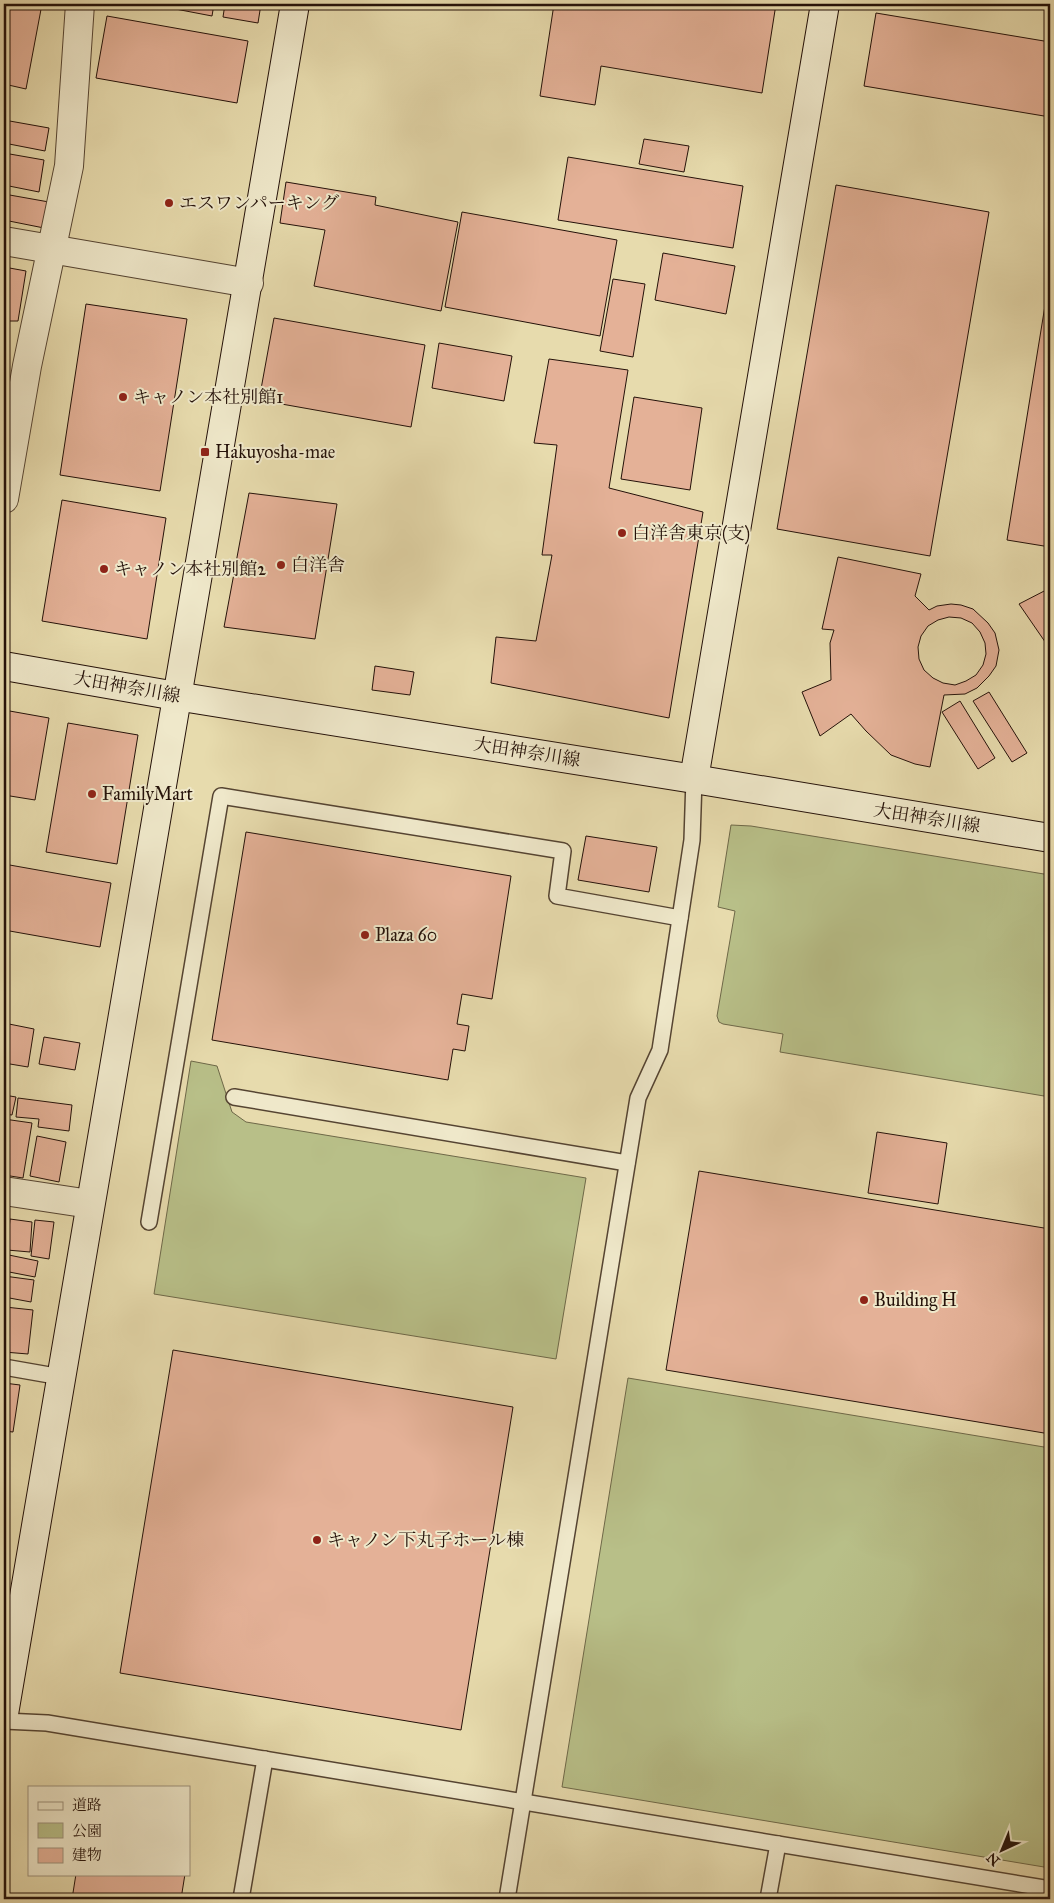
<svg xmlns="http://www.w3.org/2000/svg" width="1054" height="1903" font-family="'IM FELL Great Primer','Noto Serif JP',serif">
<rect width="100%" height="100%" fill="#e7dbad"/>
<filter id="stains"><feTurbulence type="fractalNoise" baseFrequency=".004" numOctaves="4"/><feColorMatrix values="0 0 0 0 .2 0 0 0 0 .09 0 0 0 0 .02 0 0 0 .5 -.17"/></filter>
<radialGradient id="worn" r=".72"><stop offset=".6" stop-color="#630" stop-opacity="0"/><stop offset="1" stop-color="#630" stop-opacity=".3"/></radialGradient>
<g fill="#b8bf88" stroke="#6e6848">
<polygon points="731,825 751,826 1050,875 1050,1097 780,1052 783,1034 723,1024 719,1022 717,1016 735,911 718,907"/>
<polygon points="191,1061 217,1066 232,1112 246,1122 586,1178 556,1359 154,1294"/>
<polygon points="628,1378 1050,1448 1050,1868 562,1787"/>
</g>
<g fill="#e4b197" stroke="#241109" fill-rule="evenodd">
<polygon points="4,4 42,4 26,89 4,84"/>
<polygon points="166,4 214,4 212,16 165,7"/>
<polygon points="225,4 261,4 258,23 223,17"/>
<polygon points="554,4 776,4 762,93 601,66 595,105 540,96"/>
<polygon points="876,13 1050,42 1050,117 864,86"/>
<polygon points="107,16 248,41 237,103 96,78"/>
<polygon points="4,120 49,128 45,151 4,143"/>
<polygon points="644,139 689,146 684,172 639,164"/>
<polygon points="4,153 44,160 39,192 4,185"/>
<polygon points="568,157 743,186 733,248 558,220"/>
<polygon points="286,182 376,197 375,205 458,222 441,311 314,286 325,230 280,223"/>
<polygon points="836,185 989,212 930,556 777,529"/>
<polygon points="4,194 49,202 44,228 4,220"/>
<polygon points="462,212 617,240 600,336 445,307"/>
<polygon points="663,253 735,266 726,314 655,300"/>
<polygon points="4,267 26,271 18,321 4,321"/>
<polygon points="613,279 645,284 633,357 600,351"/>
<polygon points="1048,287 1050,287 1050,547 1007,540"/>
<polygon points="86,304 187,319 160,491 60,475"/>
<polygon points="274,318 425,345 411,427 259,400"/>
<polygon points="439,343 512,356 504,401 432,388"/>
<polygon points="549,359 628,370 609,488 703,512 669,718 491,683 496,637 536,641 552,555 542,555 557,445 534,443"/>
<polygon points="634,397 702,408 690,490 621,479"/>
<polygon points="249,493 337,504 315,639 224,627"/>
<polygon points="62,500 166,518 147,639 42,621"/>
<path d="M838 557 921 574 915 596 929 610 937 606 951 604 961 605 973 609 988 623 995 633 999 650 996 666 989 676 977 688 965 694 944 695 930 767 915 764 891 755 866 731 851 714 820 736 802 692 831 680 830 643 834 630 822 629ZM949 617 961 618 972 623 980 632 985 643 986 654 983 665 976 675 966 681 955 685 943 683 933 678 924 670 919 659 918 647 921 636 928 626 938 620Z"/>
<polygon points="1050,588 1050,649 1019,604"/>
<polygon points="375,666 414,672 410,695 372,690"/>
<polygon points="989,692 1027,753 1012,762 973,701"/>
<polygon points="960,701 995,758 978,769 942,712"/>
<polygon points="4,710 49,718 35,800 4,795"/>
<polygon points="68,723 138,735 117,864 46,852"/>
<polygon points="246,832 511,876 492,999 462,994 457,1024 469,1026 465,1051 453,1049 448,1080 212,1040"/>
<polygon points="586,836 657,847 649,892 578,880"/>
<polygon points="4,864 111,883 100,947 4,930"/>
<polygon points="4,1023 34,1029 28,1067 4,1063"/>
<polygon points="44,1037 80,1043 75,1070 39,1064"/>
<polygon points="4,1095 16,1097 12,1115 4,1114"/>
<polygon points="18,1098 72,1105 69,1131 38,1127 39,1119 16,1117"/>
<polygon points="4,1119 32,1123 23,1178 4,1175"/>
<polygon points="877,1132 947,1143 938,1204 868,1193"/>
<polygon points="37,1136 66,1142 59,1182 30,1176"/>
<polygon points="699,1171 1050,1229 1050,1434 666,1370"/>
<polygon points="10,1219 32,1222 30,1252 7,1250"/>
<polygon points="35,1220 54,1222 49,1259 31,1256"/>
<polygon points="4,1254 38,1261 35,1277 4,1271"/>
<polygon points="4,1276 34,1280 31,1302 4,1297"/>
<polygon points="5,1307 33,1310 28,1354 4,1352"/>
<polygon points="173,1350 513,1407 461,1730 120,1673"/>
<polygon points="4,1383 20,1385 13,1432 4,1431"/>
<polygon points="76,1874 185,1874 181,1899 72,1899"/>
</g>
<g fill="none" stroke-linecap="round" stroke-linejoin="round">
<defs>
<g id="lane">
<polyline points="234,1097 627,1163"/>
<polyline points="149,1222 221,796 563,851 557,896 680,918"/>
<polyline points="4,1367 61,1377"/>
<polyline points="4,1721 47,1723 1050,1889"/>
<polyline points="241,1899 265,1759"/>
<polyline points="507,1899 638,1098 660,1050 692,840 694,779"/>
<polyline points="768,1899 778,1844"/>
</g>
<g id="street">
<polyline points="4,241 249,283"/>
<polyline points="4,499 27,366 69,166 80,4"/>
<polyline points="4,1191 90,1204"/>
</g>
<g id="secondary">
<polyline points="4,666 176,696 694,779 1050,838"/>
<polyline points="694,779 825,4"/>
<polyline points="4,1714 295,4"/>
</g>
</defs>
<use href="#lane" stroke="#554432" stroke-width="18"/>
<use href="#street" stroke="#554432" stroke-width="30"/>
<use href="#secondary" stroke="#241109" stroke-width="30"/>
<use href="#lane" stroke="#efe8ca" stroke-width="15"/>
<use href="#street" stroke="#efe8ca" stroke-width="28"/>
<use href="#secondary" stroke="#efe8ca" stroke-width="28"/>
</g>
<g fill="#8f2418" stroke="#efe8ca" stroke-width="2">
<circle cx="169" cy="203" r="5"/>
<circle cx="123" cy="397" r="5"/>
<rect x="200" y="447" width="10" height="10" rx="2.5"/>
<circle cx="622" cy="533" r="5"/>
<circle cx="281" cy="565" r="5"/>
<circle cx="104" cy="569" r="5"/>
<circle cx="92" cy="794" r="5"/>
<circle cx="365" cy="935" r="5"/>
<circle cx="864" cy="1300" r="5"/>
<circle cx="317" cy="1540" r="5"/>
</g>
<g text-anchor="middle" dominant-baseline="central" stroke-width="4" stroke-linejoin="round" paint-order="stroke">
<g font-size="18" fill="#241109" stroke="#efe8ca" text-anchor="start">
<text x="179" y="203">エスワンパーキング</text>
<text x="133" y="397">キャノン本社別館1</text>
<text x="215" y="452">Hakuyosha-mae</text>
<text x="632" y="533">白洋舎東京(支)</text>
<text x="291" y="565">白洋舎</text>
<text x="114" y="569">キャノン本社別館2</text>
<text x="102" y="794">FamilyMart</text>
<text x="375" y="935">Plaza 60</text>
<text x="874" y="1300">Building H</text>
<text x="327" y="1540">キャノン下丸子ホール棟</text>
</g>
<g font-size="18" fill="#241109" stroke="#efe8ca">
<text transform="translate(127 687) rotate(10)">大田神奈川線</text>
<text transform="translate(527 752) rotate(9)">大田神奈川線</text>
<text transform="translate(927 818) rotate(9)">大田神奈川線</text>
</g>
</g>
<rect width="1054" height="1903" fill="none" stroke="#e7dbad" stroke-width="20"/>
<rect x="5" y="5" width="1044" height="1893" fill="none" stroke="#241109" stroke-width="2.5"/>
<rect x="10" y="10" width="1034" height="1883" fill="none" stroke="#241109"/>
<rect x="28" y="1786" width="162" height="90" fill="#efe8ca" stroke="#9e927d"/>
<rect x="38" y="1802" width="25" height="8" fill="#efe8ca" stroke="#9e927d"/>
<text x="72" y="1810" font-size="15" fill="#241109">道路</text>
<rect x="38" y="1823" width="25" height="15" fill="#b8bf88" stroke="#9e927d"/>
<text x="72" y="1836" font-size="15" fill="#241109">公園</text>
<rect x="38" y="1848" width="25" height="15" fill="#e4b197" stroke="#9e927d"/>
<text x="72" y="1860" font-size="15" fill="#241109">建物</text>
<g transform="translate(1002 1850) rotate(224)" stroke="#efe8ca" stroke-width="4" paint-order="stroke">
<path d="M0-4L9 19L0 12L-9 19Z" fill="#241109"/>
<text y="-8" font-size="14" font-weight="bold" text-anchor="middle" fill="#241109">N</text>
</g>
<rect width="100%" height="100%" filter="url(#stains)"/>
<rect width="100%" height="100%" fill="url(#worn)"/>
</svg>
